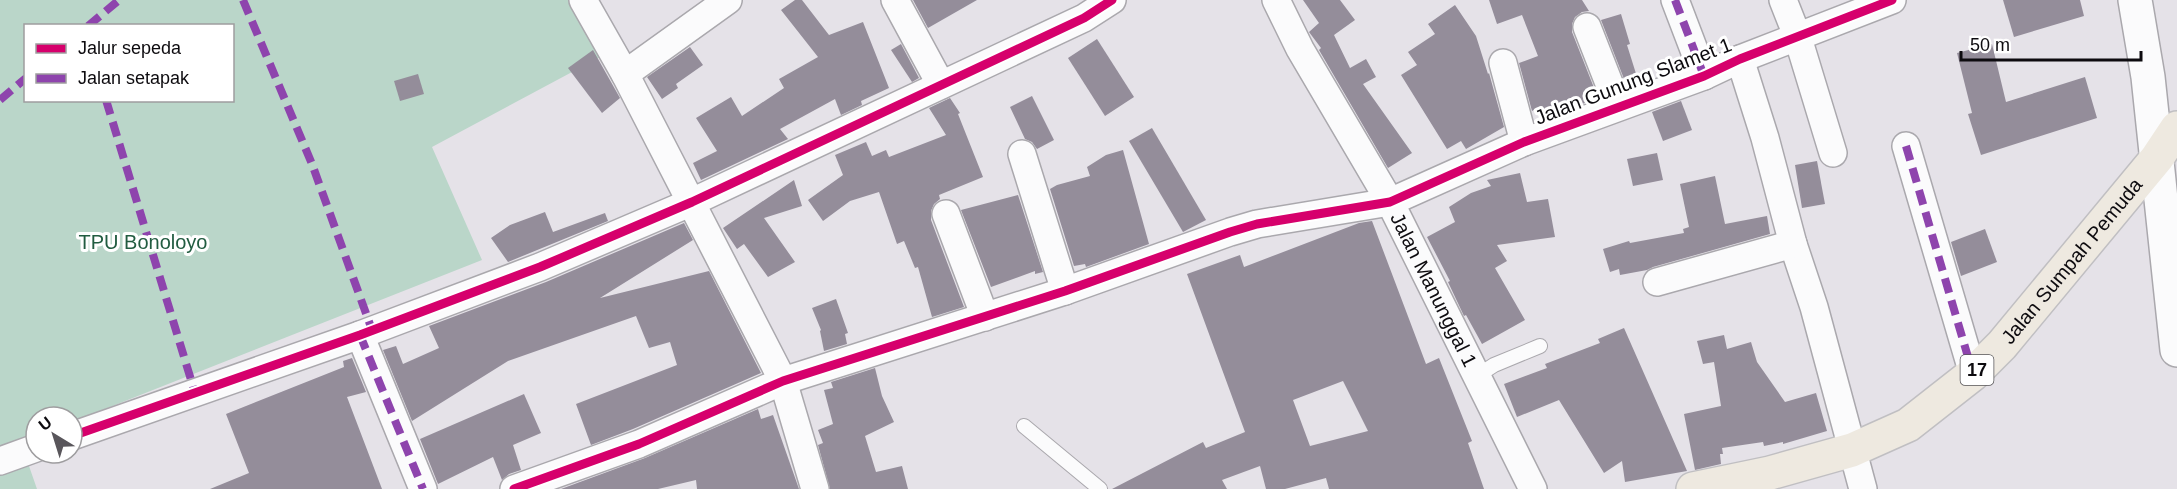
<svg xmlns="http://www.w3.org/2000/svg" width="2177" height="489" font-family="Arial,sans-serif">
<rect width="100%" height="100%" fill="#e5e2e8"/>
<path fill="#bad6c9" fill-rule="evenodd" d="M0 0H571L602 56 432 147 482 260 72 422V417H36V437L21 443 37 489H0ZM26 26H232V100H26Z"/>
<g fill="#948d9a" fill-rule="evenodd">
<polygon points="795,0 802,0 829,35 863,22 889,88 861,101 862,105 841,115 835,99 780,129 788,139 701,180 693,163 717,151 696,118 731,97 742,116 784,88 779,79 818,57 781,10"/>
<polygon points="913,0 977,0 928,28"/>
<polygon points="1303,0 1340,0 1355,20 1334,35 1350,68 1366,59 1376,77 1363,84 1412,153 1388,168 1319,50 1321,48 1309,32 1319,23"/>
<polygon points="1489,0 1582,0 1589,11 1582,12 1575,17 1572,24 1572,32 1598,98 1545,118 1541,106 1532,111 1519,63 1538,56 1522,15 1497,24"/>
<polygon points="2003,0 2080,0 2084,16 2014,37"/>
<polygon points="1455,5 1476,36 1488,74 1489,73 1504,127 1466,149 1461,141 1447,149 1401,75 1417,65 1408,52 1435,34 1428,24"/>
<polygon points="1621,14 1630,44 1627,45 1638,80 1626,84 1601,20"/>
<polygon points="1097,39 1134,97 1105,116 1068,58"/>
<polygon points="901,44 919,78 912,82 891,50"/>
<polygon points="1992,44 2006,102 2085,77 2097,118 1981,155 1968,114 1972,113 1957,53"/>
<polygon points="690,47 703,65 676,84 678,88 662,99 647,77"/>
<polygon points="593,50 620,98 602,113 568,68"/>
<polygon points="418,74 424,94 400,101 394,81"/>
<polygon points="1032,96 1054,140 1037,149 1032,142 1025,139 1010,107"/>
<polygon points="950,98 960,113 958,114 983,177 939,195 940,199 934,204 931,211 931,220 964,307 932,317 918,267 915,268 904,241 897,244 879,192 850,201 823,221 808,200 843,175 835,155 866,142 872,156 886,150 889,157 946,135 929,108"/>
<polygon points="1681,101 1692,130 1663,141 1652,112"/>
<polygon points="1152,128 1206,220 1183,232 1129,141"/>
<polygon points="1123,150 1149,244 1086,267 1085,264 1074,266 1050,189 1057,185 1090,176 1087,167 1106,155"/>
<polygon points="1657,153 1663,180 1633,186 1627,159"/>
<polygon points="1817,161 1825,204 1802,208 1795,165"/>
<polygon points="1520,173 1527,202 1548,199 1555,237 1497,245 1507,261 1495,268 1525,320 1482,344 1466,315 1464,316 1448,282 1450,281 1427,237 1455,222 1449,207 1471,193 1491,186 1487,180"/>
<polygon points="1715,176 1725,224 1767,216 1770,234 1653,267 1647,270 1620,275 1619,269 1610,272 1603,249 1629,241 1630,243 1684,233 1683,229 1689,227 1680,184"/>
<polygon points="794,180 802,206 764,218 795,262 768,277 744,244 737,249 723,228"/>
<polygon points="1018,195 1043,272 1035,274 1035,271 991,287 961,210"/>
<polygon points="545,212 553,232 605,213 608,221 508,262 491,238 510,225"/>
<path d="M1372 221 1426 364 1439 358 1472 441 1468 443 1484 489H1329L1326 478 1285 489H1266L1260 466 1222 480 1227 489H1112L1203 442 1206 448 1245 432 1187 274 1240 255 1244 267 1359 223ZM1343 381 1368 431 1310 446 1293 400Z"/>
<polygon points="684,223 693,240 600,298 709,271 761,373 633,429 591,445 576,404 677,365 670,342 649,348 636,316 508,361 412,421 383,350 396,346 403,364 439,348 429,326 546,282"/>
<polygon points="1985,229 1997,262 1961,276 1951,242"/>
<polygon points="836,299 848,333 845,334 847,344 824,351 820,331 821,330 812,308"/>
<polygon points="1624,328 1687,471 1625,482 1622,461 1604,473 1559,400 1517,417 1504,384 1547,368 1545,364 1600,343 1598,339"/>
<polygon points="1724,335 1727,349 1751,342 1757,362 1785,402 1816,393 1827,431 1783,444 1783,442 1764,446 1763,442 1722,448 1723,454 1720,454 1721,464 1695,470 1684,414 1721,406 1714,362 1703,364 1697,341"/>
<polygon points="352,358 366,392 347,397 382,489 210,489 249,473 226,414 344,367 343,361"/>
<polygon points="875,368 882,396 894,422 865,436 876,472 902,466 908,489 830,489 818,445 823,443 818,430 833,424 824,390 833,388 831,382"/>
<polygon points="524,394 541,433 513,445 521,470 509,474 502,480 493,457 438,484 420,439"/>
<polygon points="758,409 761,419 773,415 799,489 697,489 696,480 658,489 561,489 645,458"/>
</g>
<g fill="none" stroke-linecap="round" stroke-linejoin="round">
<defs>
<g id="service">
<polyline points="1477,376 1494,365 1540,346"/>
<polyline points="1024,426 1100,489"/>
</g>
<g id="minor">
<polyline points="583,0 625,74 783,381 815,489"/>
<polyline points="895,0 941,85"/>
<path id="s1" d="M1276 0 1300 49 1390 202 1533 489"/>
<polyline points="1675,0 1704,76"/>
<polyline points="1783,0 1798,38 1833,153"/>
<polyline points="1587,27 1618,106"/>
<polyline points="1740,59 1765,138 1793,244 1814,307 1863,489"/>
<polyline points="1503,63 1524,142"/>
<polyline points="625,74 728,0"/>
<polyline points="1906,146 1973,374"/>
<polyline points="1022,154 1065,291"/>
<polyline points="946,214 985,317"/>
<polyline points="1657,282 1793,244"/>
<polyline points="360,335 423,489"/>
<polyline points="72,436 360,335 540,267 692,202 1084,18 1112,0"/>
<polyline points="0,461 36,448"/>
<polyline points="514,489 639,444 783,381 1065,291 1230,232 1257,224 1390,202 1524,142 1704,76 1740,59 1892,0"/>
</g>
<polyline id="tertiary" points="2135,0 2148,77 2177,350"/>
<g id="trunk">
<path id="s2" d="M1693 489 1770 473 1852 450 1908 425 1973 374 2002 345 2157 158 2177 128"/>
</g>
</defs>
<use href="#service" stroke="#aaa8ad" stroke-width="16"/>
<use href="#minor" stroke="#aaa8ad" stroke-width="30"/>
<use href="#tertiary" stroke="#aaa8ad" stroke-width="36"/>
<use href="#trunk" stroke="#c0bfc2" stroke-width="36"/>
<use href="#service" stroke="#fbfbfc" stroke-width="14"/>
<use href="#minor" stroke="#fbfbfc" stroke-width="27"/>
<use href="#tertiary" stroke="#fbfbfc" stroke-width="33"/>
<use href="#trunk" stroke="#eee9e0" stroke-width="33"/>
<g stroke="#8e44ad" stroke-width="8" stroke-dasharray="15 8" stroke-linecap="butt">
<polyline points="243,0 312,164 372,330"/>
<polyline points="1675,0 1704,76"/>
<polyline points="88,26 119,0"/>
<polyline points="0,100 26,78"/>
<polyline points="106,100 195,393"/>
<polyline points="1906,146 1973,374"/>
<polyline points="360,335 423,489"/>
</g>
<defs>
<g id="cycleway">
<polyline points="72,436 360,335 540,267 692,202 1084,18 1112,0"/>
<polyline points="514,489 639,444 783,381 1065,291 1230,232 1257,224 1390,202 1524,142 1704,76 1740,59 1892,0"/>
</g>
</defs>
<use href="#cycleway" stroke="#fff" stroke-width="13"/>
<use href="#cycleway" stroke="#d6006c" stroke-width="9"/>
</g>
<g text-anchor="middle" dominant-baseline="central" stroke-width="6" stroke-linejoin="round" paint-order="stroke">
<rect fill="#fff" stroke="#565457" stroke-width="1.5" x="1960.5" y="355" width="33" height="30" rx="4.5"/>
<g font-size="18" font-weight="bold" fill="#0d0b0f">
<text x="1977" y="370">17</text>
</g>
<g font-size="20" fill="#0d0b0f" stroke="#fff">
<text transform="translate(1633 81) rotate(-21)">Jalan Gunung Slamet 1</text>
<text stroke="none"><textPath href="#s2" startOffset="458">Jalan Sumpah Pemuda</textPath></text>
<text stroke="none"><textPath href="#s1" startOffset="330">Jalan Manunggal 1</textPath></text>
</g>
<g font-size="20" fill="#225c41" stroke="#fff">
<text x="143" y="242">TPU Bonoloyo</text>
</g>
</g>
<rect x="24" y="24" width="210" height="78" fill="#ffffff" stroke="#9e9d9f" stroke-width="1.5"/>
<rect x="36" y="44" width="30" height="9" fill="#d6006c" stroke="#9e9d9f" stroke-width="1.5"/>
<text x="78" y="54" font-size="18" fill="#0d0b0f">Jalur sepeda</text>
<rect x="36" y="74" width="30" height="9" fill="#8e44ad" stroke="#9e9d9f" stroke-width="1.5"/>
<text x="78" y="84" font-size="18" fill="#0d0b0f">Jalan setapak</text>
<g transform="translate(54 435) rotate(322)"><circle r="28" fill="#ffffff" stroke="#9e9d9f" stroke-width="1.5"/>
<path d="M0-4.5L10 22L0 15L-10 22Z" fill="#59565b"/>
<text y="-9" font-size="16" font-weight="bold" text-anchor="middle" fill="#0d0b0f">U</text>
</g>
<path d="M1961 51v9h180v-9" fill="none" stroke="#0d0b0f" stroke-width="3"/>
<text x="1970" y="51" font-size="18" fill="#0d0b0f" stroke="#ffffff" stroke-width="4.5" paint-order="stroke">50 m</text>
</svg>
